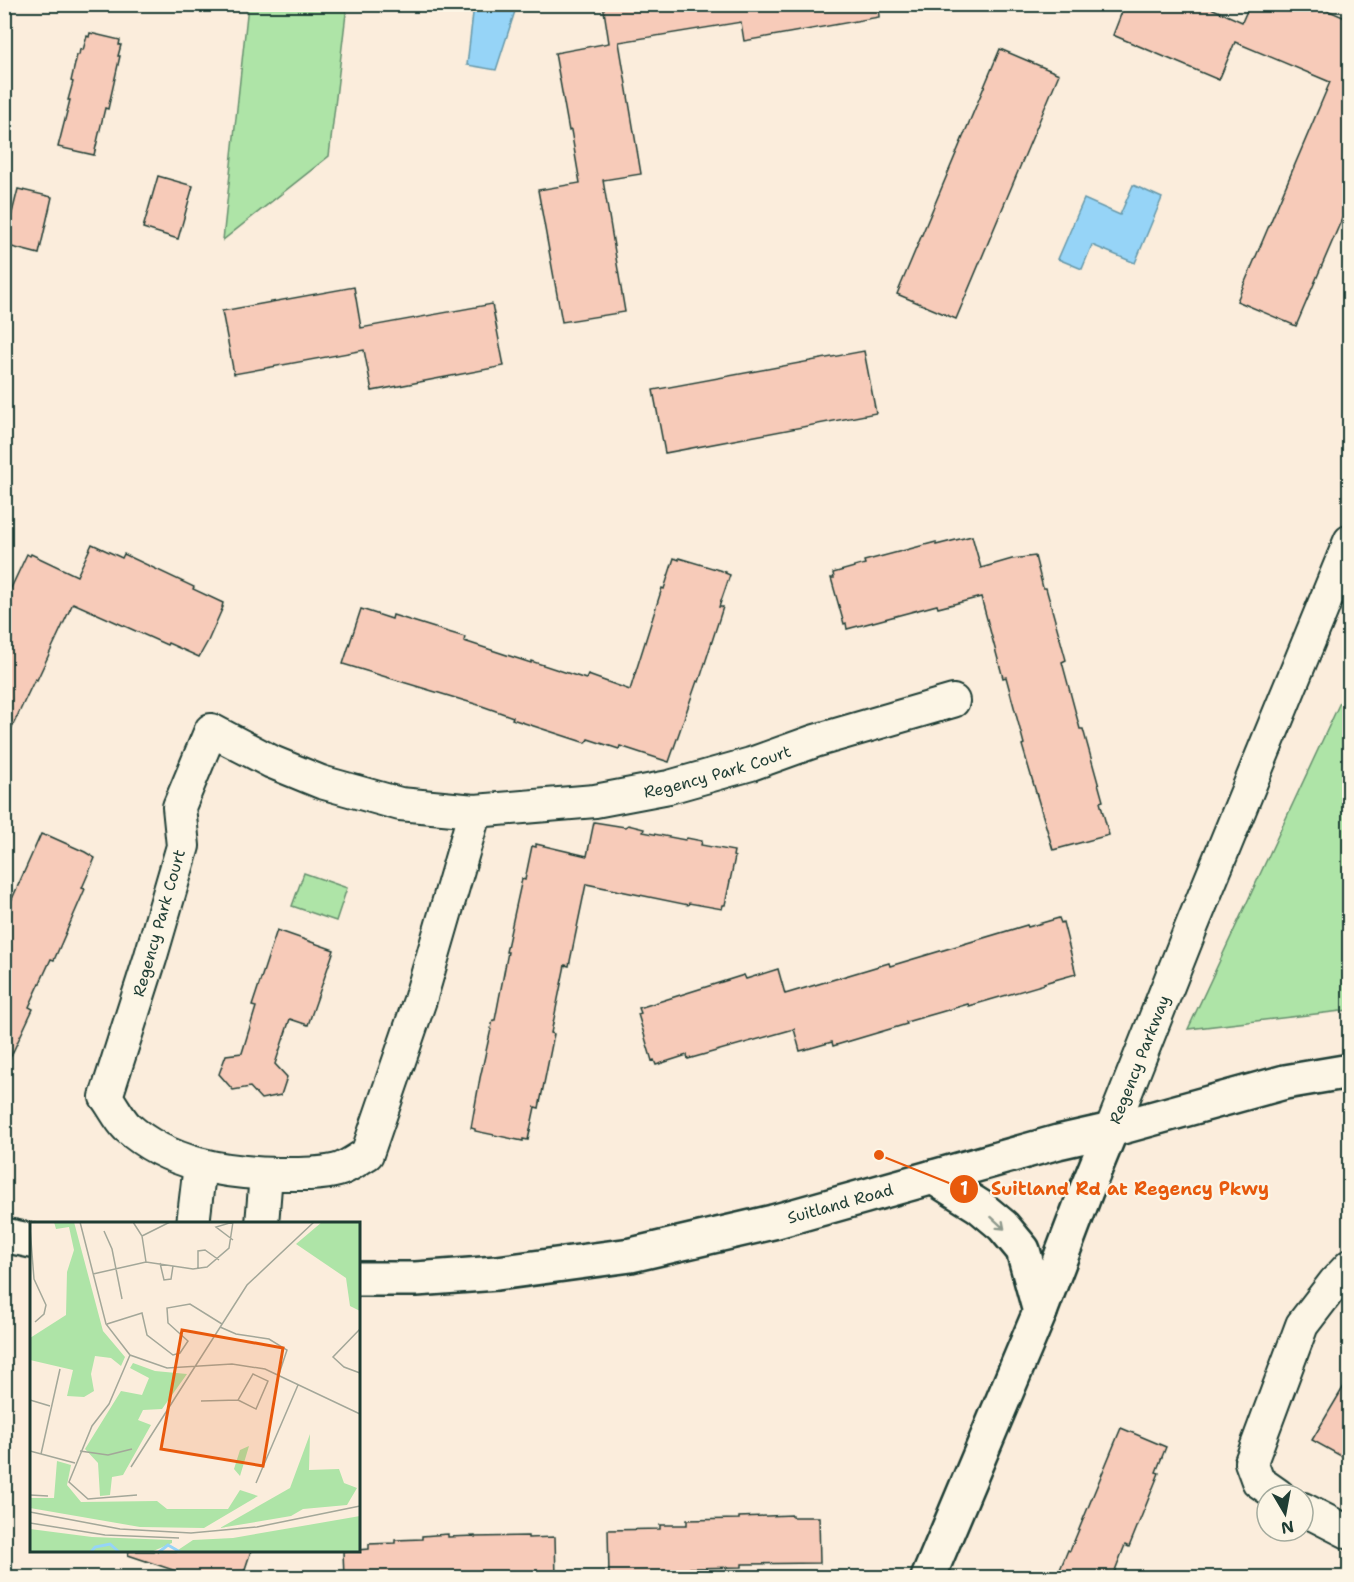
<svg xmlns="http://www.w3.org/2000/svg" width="1354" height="1582" font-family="'Shantell Sans',sans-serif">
<rect width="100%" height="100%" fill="#fbeddc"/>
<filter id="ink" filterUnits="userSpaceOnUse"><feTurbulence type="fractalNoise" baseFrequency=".0167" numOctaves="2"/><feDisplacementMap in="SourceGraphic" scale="12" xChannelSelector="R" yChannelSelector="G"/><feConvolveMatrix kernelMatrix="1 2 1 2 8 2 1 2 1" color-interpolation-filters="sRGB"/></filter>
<g filter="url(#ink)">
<g fill="#aee4a7" stroke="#66906e" stroke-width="1.5">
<polygon points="248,5 347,5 329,156 223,240"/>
<polygon points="1349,683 1349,1010 1188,1029"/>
<polygon points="304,873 347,888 336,921 292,906"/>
</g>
<g fill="#96d4f7" stroke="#6698a9" stroke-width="1.5">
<polygon points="474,5 517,5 496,70 467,65"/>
<polygon points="1133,185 1162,198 1135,263 1092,245 1082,269 1058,259 1084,199 1120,215"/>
</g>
<g fill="#f7cbb9" stroke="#1f3d34" stroke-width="1.5">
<polygon points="603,4 878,4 879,17 744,41 741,22 619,42 641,174 603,180 625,312 562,322 538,190 580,183 571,130 569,131 555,53 609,43"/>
<polygon points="1125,4 1202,4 1242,22 1250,4 1313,4 1350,20 1350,200 1296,326 1237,301 1330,82 1235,42 1219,80 1113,35"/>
<polygon points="90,33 120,40 119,45 121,45 118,56 120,56 108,109 105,108 94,155 58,147 70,100 68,100 73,82 71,81 77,55 79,55 80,49 83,50 87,36 89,37"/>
<polygon points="1000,49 1059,74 956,319 897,294"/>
<polygon points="158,176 193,186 178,239 143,228"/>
<polygon points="18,189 52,197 39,254 4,245"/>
<polygon points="354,287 361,328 492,304 504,366 372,391 364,350 234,374 222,311"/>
<polygon points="864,351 876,413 665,453 653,390"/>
<polygon points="972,536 981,568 1012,559 1035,556 1043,588 1046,588 1066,660 1062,662 1080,729 1083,729 1103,801 1100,802 1109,835 1053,850 1022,745 1024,744 1006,677 1003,678 981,597 938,608 937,605 847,629 846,623 844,624 831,578 834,578 833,573 865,564 864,561 936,542 936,545"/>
<polygon points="92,544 122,558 124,554 194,587 193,589 223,603 222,607 223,607 208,641 199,657 168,643 167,645 73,603 37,680 35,679 4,744 4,603 27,554 30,556 31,554 77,576"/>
<polygon points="674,558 679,560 679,558 726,572 725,573 730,575 719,607 723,607 699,682 697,681 669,762 620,746 619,749 588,739 586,743 512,719 513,717 482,706 343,664 361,609 392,619 393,615 438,629 465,637 464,641 531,663 531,661 586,679 588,675 630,690 662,588 664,589"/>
<polygon points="594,822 625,827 628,825 644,829 643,832 685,840 687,838 702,841 701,845 734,851 733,856 735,857 725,905 723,905 722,909 689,903 688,905 586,884 569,966 565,965 551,1033 554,1034 550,1054 539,1108 535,1107 528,1140 523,1139 523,1141 475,1131 475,1129 471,1128 480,1078 493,1020 495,1020 508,952 506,952 522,879 525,880 532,846 536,847 536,844 587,856"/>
<polygon points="41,834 46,836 47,835 85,852 95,858 82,888 85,889 54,960 51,959 29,1007 33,1009 4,1071 4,917"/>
<polygon points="1059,918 1061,923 1063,922 1076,974 1044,983 1045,984 969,1006 968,1004 941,1012 906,1022 907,1024 833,1046 832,1042 800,1051 794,1029 688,1059 687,1055 656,1065 654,1060 652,1061 638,1014 641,1013 639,1008 744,975 746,979 778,969 785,994 889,963 890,966 1027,925 1028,927"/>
<polygon points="277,930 334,950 308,1025 290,1019 275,1064 287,1077 281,1095 261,1099 250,1087 233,1090 219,1074 226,1055 242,1053 256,1007 252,1006"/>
<polygon points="1350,1376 1350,1461 1312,1440"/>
<polygon points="1121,1428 1166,1447 1156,1472 1159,1473 1129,1547 1125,1545 1112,1578 1072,1578 1059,1572 1068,1550 1070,1551"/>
<polygon points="792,1515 792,1517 819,1517 820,1563 742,1564 742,1567 690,1568 690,1571 662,1571 663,1575 609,1575 608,1530 660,1529 660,1525 687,1525 687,1520 739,1519 739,1517"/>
<polygon points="448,1534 448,1537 475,1536 475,1537 528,1536 528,1538 555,1537 556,1578 344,1578 343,1551 369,1549 369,1544 395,1543 395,1540 422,1539 422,1536"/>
<polygon points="129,1551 251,1551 242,1578 197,1578 128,1555"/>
</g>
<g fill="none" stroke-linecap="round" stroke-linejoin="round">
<defs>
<g id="minor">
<path id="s1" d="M475 811 400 804 321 782 272 762 211 730 179 807 183 846 150 959 106 1097C113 1106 119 1119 127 1127 168 1164 225 1173 279 1174 299 1174 319 1175 338 1170 348 1167 358 1159 367 1154L420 1000 475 811 595 801 669 787 751 764 815 741 953 701"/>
<path id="s2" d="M1111 1130 1191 928 1350 541"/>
<polyline points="193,1224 200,1165"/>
<polyline points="262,1224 266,1174"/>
<polyline points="1278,1495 1258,1481 1251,1462 1302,1325 1335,1282 1350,1266"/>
<polyline points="1303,1509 1350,1533"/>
</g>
<polyline id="tertiary" points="928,1578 1040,1312 1086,1191 1111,1130"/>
<g id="secondary">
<polyline points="933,1177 979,1206 1003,1226 1023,1250 1040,1312"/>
<polyline points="4,1235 32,1241"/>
<path id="s3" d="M358 1279H416L497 1273 631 1255 773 1222 1058 1142 1111 1130 1285 1082 1350 1071"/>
</g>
</defs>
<use href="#minor" stroke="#1f3d34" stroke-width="36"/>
<use href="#tertiary" stroke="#1f3d34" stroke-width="38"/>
<use href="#secondary" stroke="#1f3d34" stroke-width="38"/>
<use href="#minor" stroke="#fcf5e5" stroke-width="32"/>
<use href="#tertiary" stroke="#fcf5e5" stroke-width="33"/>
<use href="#secondary" stroke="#fcf5e5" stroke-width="33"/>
</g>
<defs><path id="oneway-shaft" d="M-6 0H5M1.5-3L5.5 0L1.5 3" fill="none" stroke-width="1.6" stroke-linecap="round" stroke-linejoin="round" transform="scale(1.5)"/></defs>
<use stroke="#8e998c" href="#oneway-shaft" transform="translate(998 1223) rotate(42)"/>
</g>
<g text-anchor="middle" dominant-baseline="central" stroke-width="4.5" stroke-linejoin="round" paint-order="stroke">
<g font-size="16" fill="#1f3d34" stroke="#fcf5e5">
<text stroke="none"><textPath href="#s1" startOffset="1562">Regency Park Court</textPath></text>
<text transform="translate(159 923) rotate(-74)">Regency Park Court</text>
<text stroke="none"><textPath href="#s2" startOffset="76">Regency Parkway</textPath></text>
<text stroke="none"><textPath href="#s3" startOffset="490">Suitland Road</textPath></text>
</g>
</g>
<g transform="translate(30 1222)">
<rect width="330" height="330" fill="#fbeddc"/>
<path d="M24 0H44L73 109 95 135 91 144 81 136 65 134 61 152 64 169 54 175 37 174 43 148 0 138V116L36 93 37 50 44 28 39 5 26 7ZM292 0H330V89L320 84 316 56 266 22ZM103 141 125 149 157 152 132 187 113 188 108 198 121 203 93 253 82 255 80 273 70 274 68 241 55 227 91 169 112 173 119 156 100 146ZM280 212 279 248 309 247 314 261 327 266 317 283 273 287 261 294 190 306 260 266ZM219 224 210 254 204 247 210 228ZM27 239 41 243 37 263 51 280 127 279 137 287H198L210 268 228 274 174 306 110 305 0 286V276H24ZM330 294V330H145L163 318 203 316ZM0 307 62 315 142 318V321L121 330H0Z" fill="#aee4a7"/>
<path fill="none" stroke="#96d4f7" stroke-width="3" d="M61 330 65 325 80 322 89 330M129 330 138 323 150 330"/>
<path fill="none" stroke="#a3a799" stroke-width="1.5" d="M50 0 76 102 100 133 137 146 202 142 235 147 330 192M103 0 112 14 116 40M203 0 186 5 203 18M0 6 4 57 16 83 14 92 5 100M74 9 82 27 92 77M112 14 140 0M130 41 134 58 141 57 143 44M168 47V29L175 28 189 38M63 52 116 40 163 47 177 45 199 26 203 0M77 102 112 91 117 113 143 133 150 131 158 119 138 101 137 86 160 82 192 102M190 105 206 112 239 117 257 128 249 152M330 107 303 135 314 145 330 151M100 133 79 182 62 204 39 260 58 277 107 273M0 178 20 184M171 179 208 178 223 152 238 159 226 187 208 178M0 229 45 241M50 229 78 233 102 227M11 232 30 147M101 245 217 63 284 0M226 261 268 163M0 273 18 274M0 290 90 307 161 311 227 305 330 284M0 301 75 313 149 316"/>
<path fill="#e8590c" fill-opacity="0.15" stroke="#e8590c" stroke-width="3" d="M152 108 253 126 233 244 131 227Z"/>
<rect width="330" height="330" fill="none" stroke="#1f3d34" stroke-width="3"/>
</g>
<path fill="none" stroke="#e8590c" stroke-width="2" d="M879 1155L964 1189"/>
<g fill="#e8590c" stroke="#fcf5e5" stroke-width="2">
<circle cx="879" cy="1155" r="6"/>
<circle cx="964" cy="1189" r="15"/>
</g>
<g font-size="18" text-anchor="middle" font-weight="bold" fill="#fff">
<text x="964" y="1195">1</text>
</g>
<g font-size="18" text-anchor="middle" font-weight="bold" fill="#e8590c" stroke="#fcf5e5" stroke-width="4.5" stroke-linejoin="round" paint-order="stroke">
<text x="1130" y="1195">Suitland Rd at Regency Pkwy</text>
</g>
<rect width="1354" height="1582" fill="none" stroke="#fcf5e5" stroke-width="24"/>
<rect x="12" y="12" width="1330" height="1558" fill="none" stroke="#1f3d34" stroke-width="2" filter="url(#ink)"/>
<g transform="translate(1285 1513) rotate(170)"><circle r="28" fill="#fcf5e5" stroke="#a4ab9e" stroke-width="1.5"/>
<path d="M0-4.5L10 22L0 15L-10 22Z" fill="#1f3d34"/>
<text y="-9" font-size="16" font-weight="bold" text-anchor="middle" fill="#1f3d34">N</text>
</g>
</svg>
